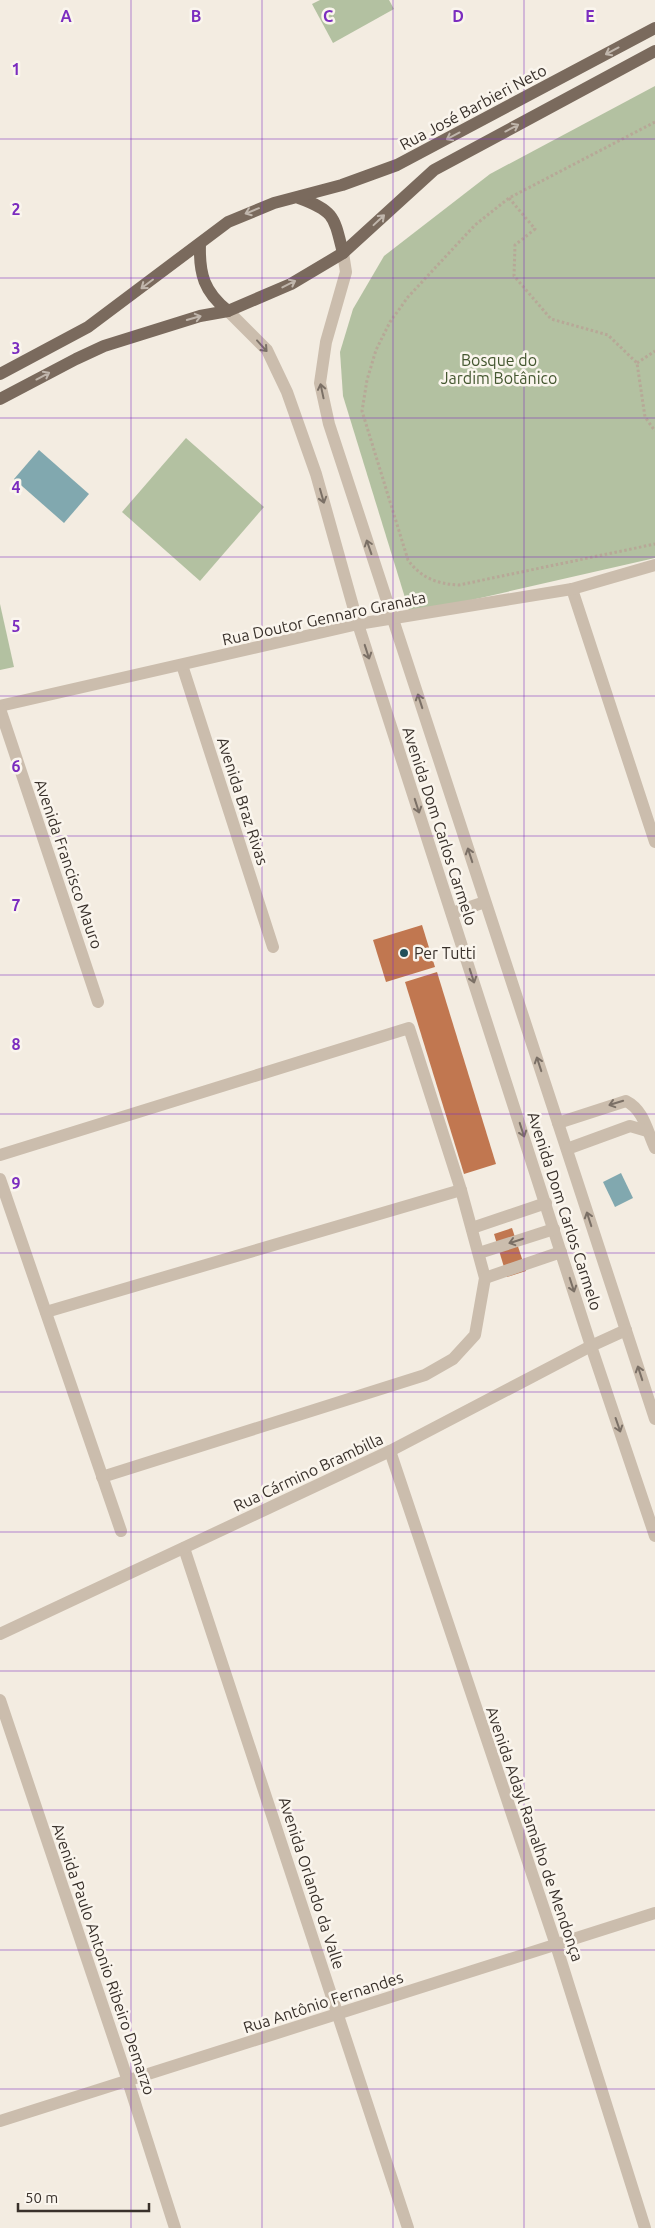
<svg xmlns="http://www.w3.org/2000/svg" width="655" height="2228" font-family="Ubuntu,sans-serif">
<rect width="100%" height="100%" fill="#f3ece1"/>
<g fill="#b3c1a1">
<polygon points="320,0 389,0 394,9 333,43 312,4"/>
<polygon points="655,86 655,558 410,614 343,396 340,352 353,309 384,256 490,174"/>
<polygon points="186,438 264,507 200,581 122,512"/>
<polygon points="0,604 14,667 0,670"/>
</g>
<g fill="#81a8af">
<polygon points="39,450 89,494 64,523 14,479"/>
<polygon points="621,1173 633,1198 615,1207 603,1182"/>
</g>
<g fill="#c17750">
<polygon points="422,925 435,967 386,982 373,940"/>
<polygon points="437,972 496,1164 464,1174 405,982"/>
<polygon points="512,1228 526,1271 507,1277 494,1234"/>
</g>
<g fill="none" stroke-linecap="round" stroke-linejoin="round">
<g stroke="#b7a897" stroke-width="3" stroke-dasharray="2.5 2.5" stroke-linecap="butt">
<path d="M655 122 509 198 475 225 408 297 390 322 376 350 367 380 362 411 408 560C421 578 437 584 459 585L655 544"/>
<polyline points="509,198 535,229 515,245 514,276 551,319 608,335 637,363 645,417 655,431"/>
<polyline points="637,363 655,351"/>
</g>
<g stroke="#cbbdad" stroke-width="12">
<polyline points="343,253 346,272 326,342 320,383 329,424 655,1419"/>
<polyline points="228,311 267,350 287,392 316,474 358,624 591,1346 655,1536"/>
<polyline points="572,589 655,842"/>
<polyline points="182,665 273,947"/>
<polyline points="0,706 358,624 572,589 655,565"/>
<polyline points="0,709 98,1002"/>
<polyline points="452,913 485,902"/>
<path d="M558 1123 626 1101C644 1110 647 1131 655 1148"/>
<polyline points="567,1149 630,1126 647,1131"/>
<polyline points="0,1155 409,1028 461,1190 485,1278 475,1335 453,1359 425,1375 102,1477"/>
<polyline points="0,1179 121,1531"/>
<polyline points="472,1228 546,1203"/>
<polyline points="479,1253 554,1229"/>
<polyline points="485,1278 561,1252"/>
<polyline points="46,1312 461,1190"/>
<polyline points="390,1451 556,1945 645,2228"/>
<polyline points="184,1548 408,2228"/>
<polyline points="0,1634 390,1451 591,1346 626,1330"/>
<polyline points="0,1700 128,2081 175,2228"/>
<polyline points="0,2121 655,1913"/>
</g>
<g stroke="#7a6a5d" stroke-width="12">
<path d="M299 198C335 211 334 217 343 253"/>
<path d="M200 244C199 274 204 292 228 311"/>
<polyline points="0,374 88,327 228,222 274,203 342,185 397,165 655,28"/>
<polyline points="0,399 76,359 104,346 200,316 228,311 291,284 343,253 434,170 655,51"/>
</g>
</g>
<defs><path id="oneway-shaft" d="M-6 0H5M1.5-3L5.5 0L1.5 3" fill="none" stroke-width="1.6" stroke-linecap="round" stroke-linejoin="round" transform="scale(1.25)"/></defs>
<g stroke="#c0b6ac">
<use href="#oneway-shaft" transform="translate(612 51) rotate(152)"/>
<use href="#oneway-shaft" transform="translate(512 128) rotate(-28)"/>
<use href="#oneway-shaft" transform="translate(453 136) rotate(152)"/>
<use href="#oneway-shaft" transform="translate(252 211) rotate(158)"/>
<use href="#oneway-shaft" transform="translate(379 220) rotate(-43)"/>
<use href="#oneway-shaft" transform="translate(147 284) rotate(143)"/>
<use href="#oneway-shaft" transform="translate(289 284) rotate(-27)"/>
<use href="#oneway-shaft" transform="translate(194 318) rotate(-16)"/>
<use href="#oneway-shaft" transform="translate(43 376) rotate(-28)"/>
</g>
<g stroke="#7b7066">
<use href="#oneway-shaft" transform="translate(262 346) rotate(48)"/>
<use href="#oneway-shaft" transform="translate(322 391) rotate(-102)"/>
<use href="#oneway-shaft" transform="translate(322 496) rotate(74)"/>
<use href="#oneway-shaft" transform="translate(369 547) rotate(-109)"/>
<use href="#oneway-shaft" transform="translate(367 652) rotate(72)"/>
<use href="#oneway-shaft" transform="translate(420 701) rotate(-108)"/>
<use href="#oneway-shaft" transform="translate(417 806) rotate(72)"/>
<use href="#oneway-shaft" transform="translate(470 855) rotate(-108)"/>
<use href="#oneway-shaft" transform="translate(472 976) rotate(72)"/>
<use href="#oneway-shaft" transform="translate(539 1064) rotate(-108)"/>
<use href="#oneway-shaft" transform="translate(616 1103) rotate(163)"/>
<use href="#oneway-shaft" transform="translate(522 1130) rotate(72)"/>
<use href="#oneway-shaft" transform="translate(589 1219) rotate(-108)"/>
<use href="#oneway-shaft" transform="translate(516 1241) rotate(162)"/>
<use href="#oneway-shaft" transform="translate(572 1285) rotate(72)"/>
<use href="#oneway-shaft" transform="translate(640 1373) rotate(-108)"/>
<use href="#oneway-shaft" transform="translate(618 1425) rotate(71)"/>
</g>
<path fill="none" stroke="#7b2cbf" stroke-width="1" stroke-opacity="0.55" d="M131 0V2228M262 0V2228M393 0V2228M524 0V2228M0 139H655M0 278H655M0 418H655M0 557H655M0 696H655M0 836H655M0 975H655M0 1114H655M0 1253H655M0 1392H655M0 1532H655M0 1671H655M0 1810H655M0 1950H655M0 2089H655"/>
<circle fill="#22505a" stroke="#faf5ed" stroke-width="2" cx="404" cy="953" r="5"/>
<g text-anchor="middle" dominant-baseline="central" stroke-width="5" stroke-linejoin="round" paint-order="stroke">
<g font-size="16" fill="#39312b" stroke="#faf5ed">
<text transform="translate(473 107) rotate(-28)">Rua José Barbieri Neto</text>
<text transform="translate(324 618) rotate(-12)">Rua Doutor Gennaro Granata</text>
<text transform="translate(243 801) rotate(72)">Avenida Braz Rivas</text>
<text transform="translate(440 826) rotate(72)">Avenida Dom Carlos Carmelo</text>
<text transform="translate(69 864) rotate(71)">Avenida Francisco Mauro</text>
<text transform="translate(565 1211) rotate(72)">Avenida Dom Carlos Carmelo</text>
<text transform="translate(308 1472) rotate(-25)">Rua Cármino Brambilla</text>
<text transform="translate(535 1834) rotate(71)">Avenida Adayl Ramalho de Mendonça</text>
<text transform="translate(312 1883) rotate(72)">Avenida Orlando da Valle</text>
<text transform="translate(104 1959) rotate(71)">Avenida Paulo Antonio Ribeiro Demarzo</text>
<text transform="translate(323 2002) rotate(-18)">Rua Antônio Fernandes</text>
</g>
<g font-size="16" fill="#445730" stroke="#faf5ed">
<text x="499" y="360">Bosque do<tspan x="499" dy="18">Jardim Botânico</tspan></text>
</g>
<g font-size="16" fill="#39312b" stroke="#faf5ed" text-anchor="start">
<text x="414" y="953">Per Tutti</text>
</g>
</g>
<g font-size="16" text-anchor="middle" font-weight="bold" fill="#7b2cbf" stroke="#faf5ed" stroke-width="5" stroke-linejoin="round" paint-order="stroke">
<text x="66" y="22">A</text>
<text x="196" y="22">B</text>
<text x="328" y="22">C</text>
<text x="458" y="22">D</text>
<text x="590" y="22">E</text>
<text x="16" y="75">1</text>
<text x="16" y="215">2</text>
<text x="16" y="354">3</text>
<text x="16" y="493">4</text>
<text x="16" y="632">5</text>
<text x="16" y="772">6</text>
<text x="16" y="911">7</text>
<text x="16" y="1050">8</text>
<text x="16" y="1189">9</text>
</g>
<path d="M18 2203v8h131v-8" fill="none" stroke="#39312b" stroke-width="2.5"/>
<text x="25" y="2203" font-size="15" fill="#39312b" stroke="#faf5ed" stroke-width="4" paint-order="stroke">50 m</text>
</svg>
